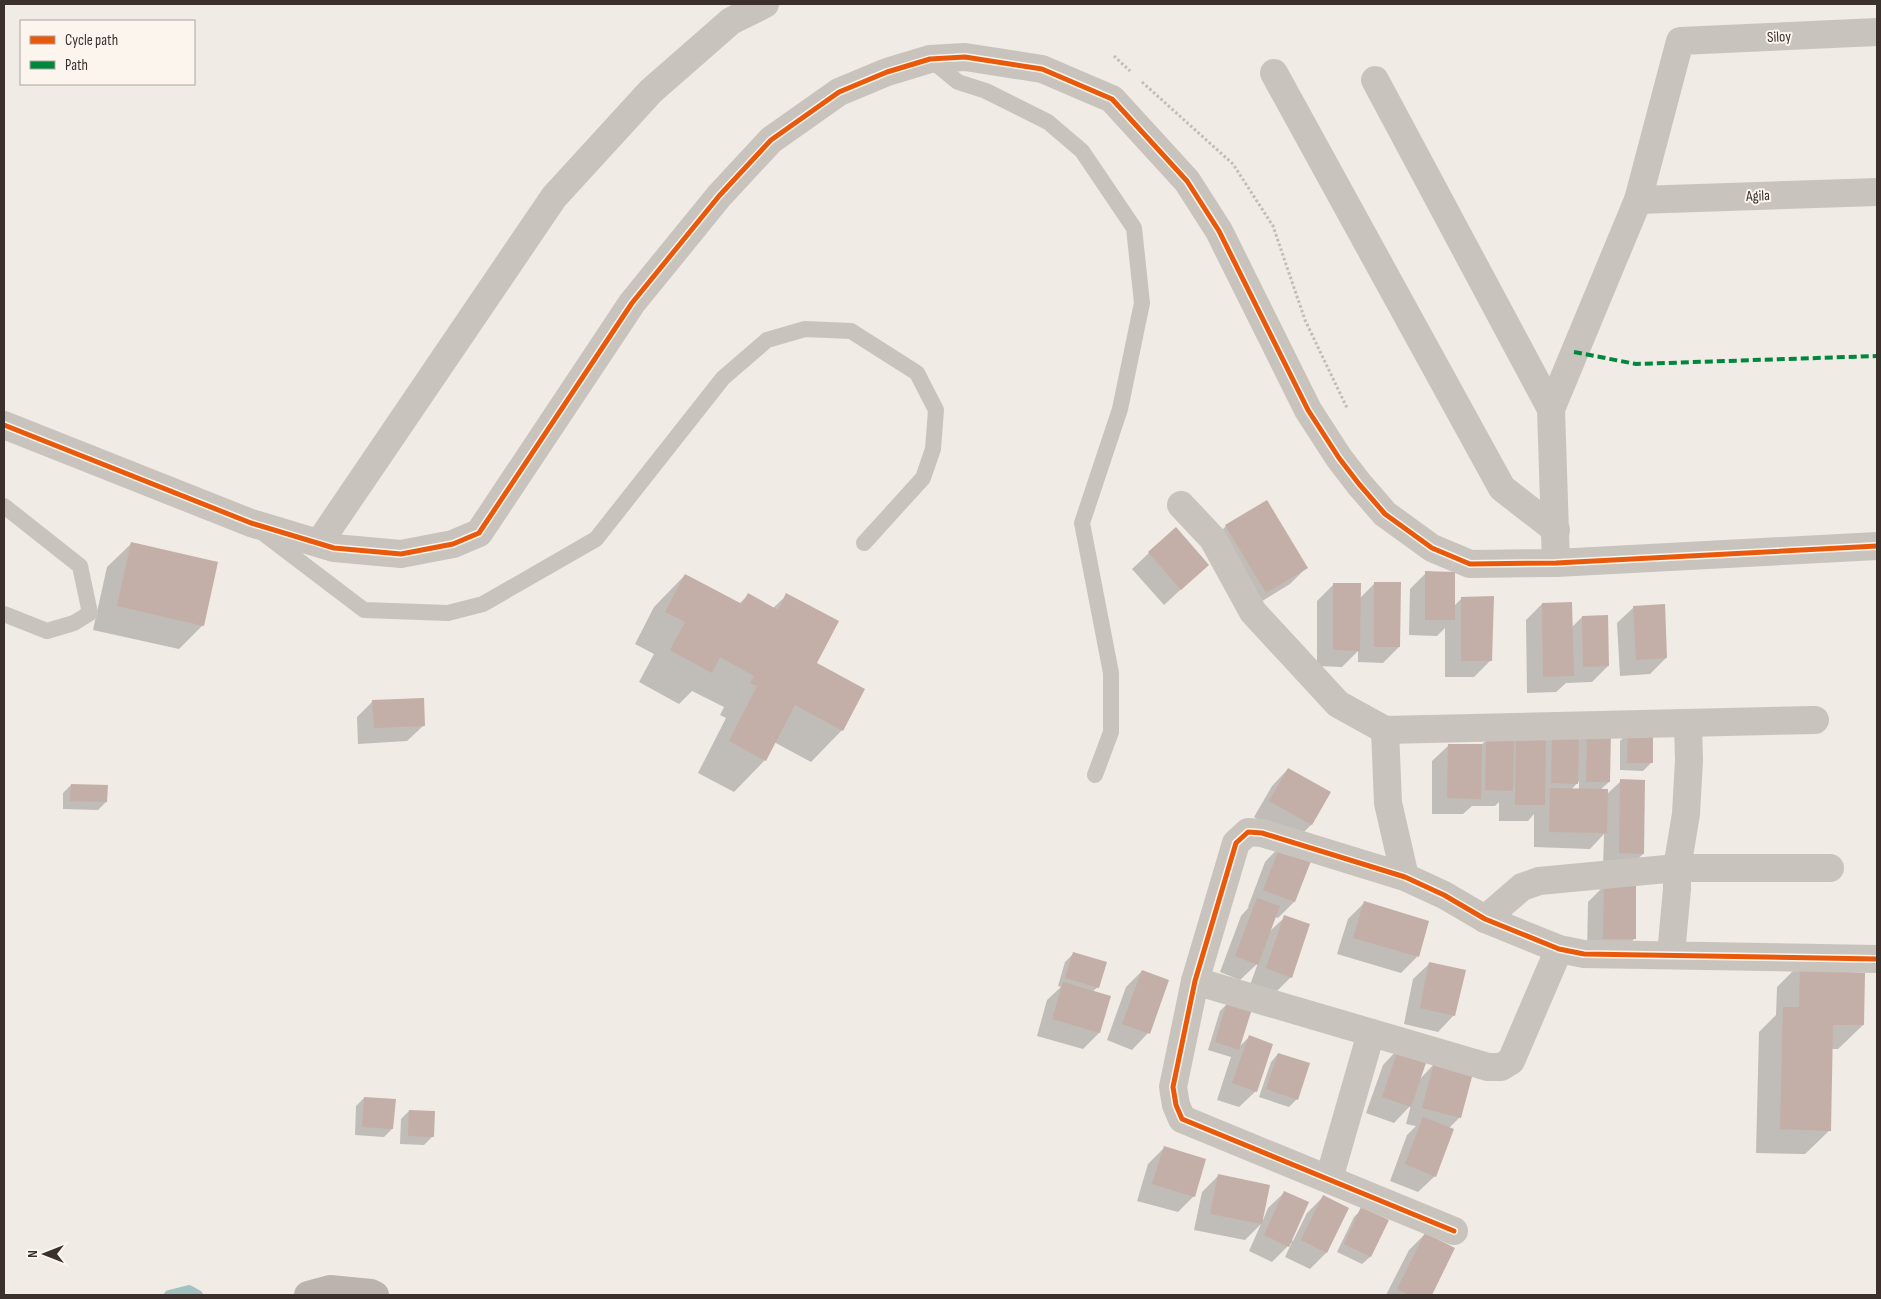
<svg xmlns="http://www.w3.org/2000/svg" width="1881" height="1299" font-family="'Sofia Sans Condensed',sans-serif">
<rect width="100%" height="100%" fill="#f0ebe5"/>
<g fill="#0003" fill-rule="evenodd">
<polygon points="1266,502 1306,568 1290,584 1249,609 1209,543 1226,526"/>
<polygon points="132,543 203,625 179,649 93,630 107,567"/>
<polygon points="1149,553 1207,565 1164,605 1132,569"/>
<polygon points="1426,573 1454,606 1462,598 1490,661 1474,677 1445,677 1445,628 1437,636 1409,635 1410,589"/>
<polygon points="685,575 739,604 748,595 773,608 787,595 842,730 811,762 774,742 765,760 734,792 698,773 726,718 720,715 724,707 692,691 679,704 639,682 654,654 635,644 654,607"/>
<polygon points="1375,583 1399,647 1383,663 1358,662 1358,651 1342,667 1317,666 1317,601 1334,584 1359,599"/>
<polygon points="1542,604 1571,628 1582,617 1608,666 1592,682 1566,683 1556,692 1527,693 1526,620"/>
<polygon points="1634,607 1666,658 1650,674 1620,676 1617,623"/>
<polygon points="373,701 424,725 407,741 358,744 357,717"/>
<path d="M1588 731 1609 782 1600 790 1606 795 1621 781 1643 854 1626 870 1603 869 1604 834 1590 849 1534 847V814L1528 821H1499V802L1495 806H1472L1463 814H1432V761L1449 745H1481L1487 740 1517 737 1545 742 1552 735 1578 741ZM1579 781V790H1571Z"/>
<polygon points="1628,733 1651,763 1643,771 1620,770 1620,741"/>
<polygon points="1288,769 1329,793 1311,825 1295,841 1254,817 1272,786"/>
<polygon points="71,785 106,802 98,810 63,809 63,793"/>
<polygon points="1281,845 1294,902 1278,918 1275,917 1268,933 1285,917 1291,977 1274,994 1250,985 1258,963 1240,980 1220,972 1241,916 1249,907 1248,907 1265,862"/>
<polygon points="1604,886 1634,939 1618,955 1587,955 1588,902"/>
<polygon points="1364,903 1417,957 1401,973 1337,954 1348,919"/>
<polygon points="1073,954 1098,987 1092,992 1109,997 1099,1033 1083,1049 1037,1036 1047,1000 1061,987 1058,986 1065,962"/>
<polygon points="1430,963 1454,1015 1438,1032 1404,1024 1413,979"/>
<polygon points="1801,963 1863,1025 1838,1049 1831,1049 1830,1130 1805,1154 1756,1153 1759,1032 1776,1015 1777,987"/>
<polygon points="1142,971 1148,1033 1132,1050 1107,1040 1126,987"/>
<polygon points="1228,1003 1239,1047 1249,1037 1256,1091 1239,1107 1217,1100 1231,1057 1208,1050 1220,1011"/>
<polygon points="1399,1048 1420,1079 1434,1064 1460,1117 1448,1129 1435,1176 1418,1192 1390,1181 1407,1135 1416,1126 1406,1124 1411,1105 1394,1123 1366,1113 1383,1065"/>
<polygon points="1278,1054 1297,1099 1289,1107 1259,1097 1271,1062"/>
<polygon points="364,1098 392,1129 384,1137 355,1135 356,1106"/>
<polygon points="409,1111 432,1137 424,1145 400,1144 401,1119"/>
<polygon points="1164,1148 1194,1196 1178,1212 1137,1201 1148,1164"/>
<polygon points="1218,1176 1263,1220 1268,1208 1285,1192 1291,1240 1293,1241 1307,1213 1323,1197 1347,1208 1326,1253 1310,1269 1285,1257 1292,1242 1272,1262 1249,1251 1261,1224 1245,1240 1194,1230 1202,1192"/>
<polygon points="1362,1209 1387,1221 1370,1257 1362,1264 1337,1252 1354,1217"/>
<polygon points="1425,1234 1453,1248 1430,1295 1386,1295 1409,1250"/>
</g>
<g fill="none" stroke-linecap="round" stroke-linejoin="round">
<polyline stroke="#a1c2c1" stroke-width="10" points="169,1295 189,1290 198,1295"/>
</g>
<g fill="#c3afa7">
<polygon points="1267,500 1308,568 1266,593 1225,525"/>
<polygon points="1176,527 1209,565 1181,590 1148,552"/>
<polygon points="131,542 218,562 204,626 117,606"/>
<polygon points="1425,571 1455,572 1455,620 1425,620"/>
<polygon points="685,574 742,604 748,593 778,610 786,593 839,621 817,663 865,689 843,731 795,705 766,761 729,741 757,686 750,683 754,676 720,657 712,673 670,650 685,622 665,612"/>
<polygon points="1374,582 1401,582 1400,647 1374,647"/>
<polygon points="1333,583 1361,583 1360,651 1333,650"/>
<polygon points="1494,596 1492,661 1461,661 1461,597"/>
<polygon points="1572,602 1574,676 1543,677 1542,603"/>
<polygon points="1665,604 1667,658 1636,660 1633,606"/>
<polygon points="1608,615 1609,666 1583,667 1582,616"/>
<polygon points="424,698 425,726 374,728 372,700"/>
<polygon points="1587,730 1611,730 1610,782 1586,782"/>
<polygon points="1628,732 1653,732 1653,763 1627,763"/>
<polygon points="1552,733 1579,733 1578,784 1551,783"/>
<polygon points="1516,736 1546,736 1545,805 1515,805"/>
<polygon points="1486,739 1514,740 1513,791 1485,790"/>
<polygon points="1448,744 1482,744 1481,799 1447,798"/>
<polygon points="1288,768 1331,792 1312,825 1269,801"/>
<polygon points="1620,779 1645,780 1644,854 1619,853"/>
<polygon points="71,784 108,785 107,802 70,801"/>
<polygon points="1550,788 1608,789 1607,833 1549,832"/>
<polygon points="1281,844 1313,856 1295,902 1263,890"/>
<polygon points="1604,885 1636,885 1636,939 1603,939"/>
<polygon points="1257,898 1280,906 1258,965 1235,956"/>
<polygon points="1364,901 1429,921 1419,957 1353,938"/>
<polygon points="1284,915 1310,924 1292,978 1266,968"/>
<polygon points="1073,952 1107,962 1099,988 1065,978"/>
<polygon points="1429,962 1466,970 1455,1016 1420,1008"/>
<polygon points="1800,962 1851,963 1851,972 1865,973 1864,1025 1833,1025 1831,1131 1780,1129 1783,1007 1799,1007"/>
<polygon points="1142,970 1169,980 1150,1034 1122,1024"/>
<polygon points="1063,982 1111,996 1100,1033 1052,1019"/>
<polygon points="1227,1002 1252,1009 1239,1050 1215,1042"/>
<polygon points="1249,1035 1273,1044 1257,1092 1232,1083"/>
<polygon points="1399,1047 1428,1057 1411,1107 1382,1097"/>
<polygon points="1278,1053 1310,1063 1298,1100 1266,1089"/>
<polygon points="1434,1063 1473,1073 1461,1118 1422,1108"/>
<polygon points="364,1097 396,1099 393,1129 362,1127"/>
<polygon points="409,1110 435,1111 434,1137 408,1136"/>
<polygon points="1423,1117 1454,1129 1436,1177 1405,1164"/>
<polygon points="1164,1146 1206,1159 1195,1197 1152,1184"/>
<polygon points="1218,1174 1270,1185 1262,1224 1210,1214"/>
<polygon points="1284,1191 1309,1202 1289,1247 1264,1235"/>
<polygon points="1323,1195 1349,1208 1327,1253 1301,1240"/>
<polygon points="1361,1207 1389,1220 1371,1257 1344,1244"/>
<polygon points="1425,1233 1455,1248 1432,1295 1409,1295 1397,1289"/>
</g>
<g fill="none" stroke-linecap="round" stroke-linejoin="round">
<g stroke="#c2bbb6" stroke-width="3" stroke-dasharray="2.5 2.5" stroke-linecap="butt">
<polyline points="1114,56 1130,71"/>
<polyline points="1142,82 1233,164 1273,226 1305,320 1347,408"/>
</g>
<g stroke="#c9c3be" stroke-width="16">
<polyline points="930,59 958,82 986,91 1048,122 1082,151 1134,228 1142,303 1120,409 1082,523 1111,673 1111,732 1095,775"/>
<polyline points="4,506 80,566 90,613 74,623 47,631 4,614"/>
<polyline points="264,534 364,610 448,613 483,604 596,539 723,378 767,340 805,329 851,331 917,373 936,410 933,449 923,478 864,543"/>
</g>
<g stroke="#c9c3be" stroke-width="28">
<polyline points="1274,73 1502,488 1556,530"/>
<polyline points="1375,80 1551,409"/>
<polyline points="1638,200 1877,192"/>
<polyline points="4,425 251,523 334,548 401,554 453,544 479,533 632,303 719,196 771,140 839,92 887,72 930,59 965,57 1042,69 1112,99 1187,181 1219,231 1308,410 1339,458 1359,484 1385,514 1432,548 1470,564 1556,563 1877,546"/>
<polyline points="1181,505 1213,539 1253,612 1338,704 1385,730 1815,720"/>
<polyline points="319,543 554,197 651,91 731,21 765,4"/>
<polyline points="1556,563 1551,409 1638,200 1680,41 1877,32"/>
<polyline points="1385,730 1388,803 1405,877"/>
<polyline points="1485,919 1522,887 1539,881 1677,868 1830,868"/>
<polyline points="1671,954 1677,889 1677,868 1686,814 1689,760 1688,724"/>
<polyline points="1195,981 1488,1067 1501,1067 1511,1061 1559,949"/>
<polyline points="1329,1179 1371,1033"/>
<polyline points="1454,1231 1182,1119 1176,1105 1173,1087 1195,981 1236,843 1248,832 1262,833 1405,877 1444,895 1485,919 1559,949 1584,954 1877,959"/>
</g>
<polyline stroke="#bab3ae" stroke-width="28" points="308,1295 330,1289 371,1293 375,1295"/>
<polyline stroke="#00873e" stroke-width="4" stroke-dasharray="8 4" stroke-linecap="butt" points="1574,352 1636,364 1877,356"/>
<defs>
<g id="cycleway">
<polyline points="4,425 251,523 334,548 401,554 453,544 479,533 632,303 719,196 771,140 839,92 887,72 930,59 965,57 1042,69 1112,99 1187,181 1219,231 1308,410 1339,458 1359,484 1385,514 1432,548 1470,564 1556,563 1877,546"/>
<polyline points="1454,1231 1182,1119 1176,1105 1173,1087 1195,981 1236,843 1248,832 1262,833 1405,877 1444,895 1485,919 1559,949 1584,954 1877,959"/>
</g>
</defs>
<use href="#cycleway" stroke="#fbf5ee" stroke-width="8"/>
<use href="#cycleway" stroke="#e8590c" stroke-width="5"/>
</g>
<g text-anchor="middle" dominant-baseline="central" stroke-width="4" stroke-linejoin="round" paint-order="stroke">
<g font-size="15" fill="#3b302b" stroke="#fbf5ee">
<text transform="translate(1779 37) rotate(-3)">Siloy</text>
<text transform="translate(1758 196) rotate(-2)">Agila</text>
</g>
</g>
<rect width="1881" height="1299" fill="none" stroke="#3b302b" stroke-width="10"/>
<rect x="20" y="20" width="175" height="65" fill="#fbf5ee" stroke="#aea6a0"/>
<rect x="30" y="36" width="25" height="8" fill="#e8590c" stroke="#aea6a0"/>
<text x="65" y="45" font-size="15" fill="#3b302b">Cycle path</text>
<rect x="30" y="61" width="25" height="8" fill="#00873e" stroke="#aea6a0"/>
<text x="65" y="70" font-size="15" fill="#3b302b">Path</text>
<g transform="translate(45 1254) rotate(270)" stroke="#fbf5ee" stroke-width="4" paint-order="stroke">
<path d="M0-4L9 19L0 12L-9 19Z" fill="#3b302b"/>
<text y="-8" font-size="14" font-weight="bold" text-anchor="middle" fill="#3b302b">N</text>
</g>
</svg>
